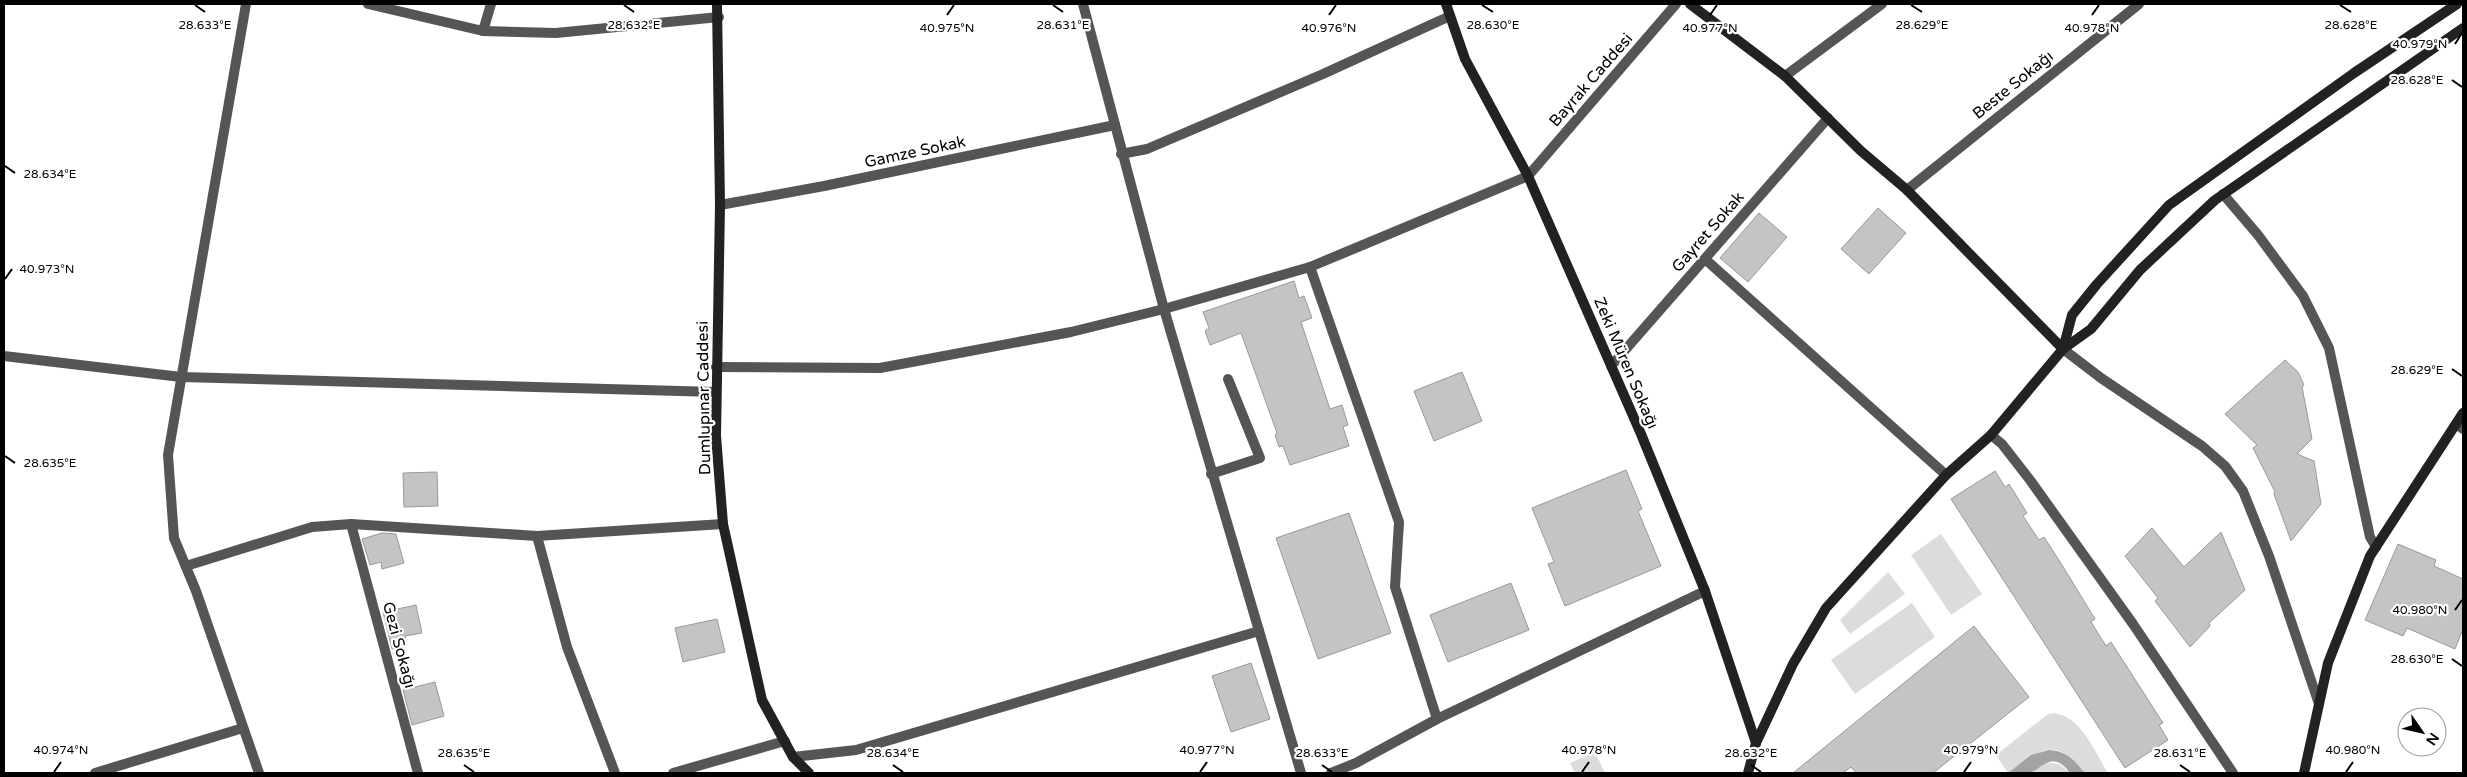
<svg xmlns="http://www.w3.org/2000/svg" width="2467" height="777" font-family="'Varela Round',sans-serif">
<rect width="100%" height="100%" fill="#fff"/>
<g fill="#dcdcdc">
<polygon points="1941,534 1982,594 1951,615 1911,555"/>
<polygon points="1888,572 1905,594 1850,634 1840,620"/>
<polygon points="1912,603 1935,637 1855,694 1831,660"/>
<path d="M2054 713C2082 717 2094 751 2108 773H2085C2056 736 2040 749 2008 773L1996 755 2048 714Z"/>
<polygon points="1595,752 1605,773 1575,773 1570,763"/>
<polygon points="2044,762 2059,764 2070,773 2030,773"/>
</g>
<path fill="#a3a3a3" d="M2049 750C2067 751 2074 760 2085 773H2070C2051 748 2043 770 2028 773 2022 775 2014 773 2008 773L2031 755Z"/>
<g fill="#c4c4c4" stroke="#999">
<polygon points="1878,208 1906,233 1869,274 1841,249"/>
<polygon points="1759,213 1787,237 1748,282 1720,258"/>
<polygon points="1294,281 1299,298 1304,296 1312,318 1301,322 1330,409 1342,405 1348,425 1343,427 1349,446 1290,465 1283,446 1279,447 1275,435 1277,433 1241,333 1210,345 1205,331 1209,328 1203,312"/>
<polygon points="2285,360 2298,372 2304,385 2302,387 2312,439 2297,454 2314,461 2321,504 2291,541 2274,494 2275,492 2253,448 2257,445 2225,414"/>
<polygon points="1462,372 1482,421 1434,441 1414,391"/>
<polygon points="1626,470 1642,509 1638,511 1661,566 1565,606 1548,564 1554,562 1532,508"/>
<polygon points="1995,471 2005,487 2009,484 2027,513 2023,516 2039,540 2044,537 2062,565 2095,619 2091,622 2106,646 2111,642 2163,723 2159,725 2168,740 2125,768 1951,499"/>
<polygon points="437,472 438,506 404,507 403,473"/>
<polygon points="1349,513 1391,633 1318,659 1276,538"/>
<polygon points="2152,528 2184,567 2221,532 2245,590 2209,623 2210,626 2190,647 2155,601 2158,598 2125,556"/>
<polygon points="382,533 396,534 404,563 382,569 381,562 370,565 362,539"/>
<polygon points="2398,544 2436,560 2434,566 2463,579 2463,629 2455,649 2407,628 2403,636 2365,620"/>
<polygon points="1511,583 1529,630 1448,662 1430,615"/>
<polygon points="416,605 422,633 405,636 407,645 392,649 383,612"/>
<polygon points="717,619 725,652 683,662 675,628"/>
<polygon points="1974,626 2029,697 1933,773 1856,773 1851,767 1843,773 1793,773"/>
<polygon points="1251,663 1270,719 1231,732 1212,676"/>
<polygon points="435,682 444,716 412,725 403,690"/>
</g>
<g fill="none" stroke-linecap="round" stroke-linejoin="round">
<polyline stroke="#555" stroke-width="10" points="1211,474 1260,458 1228,379"/>
<g stroke="#555" stroke-width="10">
<polyline points="246,4 168,455 174,538 196,591 259,773"/>
<polyline points="368,4 483,31 556,33 719,17"/>
<polyline points="1083,4 1164,309 1301,773"/>
<polyline points="483,31 491,4"/>
<polyline points="1785,76 1882,4"/>
<polyline points="1121,154 1147,149 1323,74 1450,16"/>
<polyline points="1907,190 2139,4"/>
<polyline points="2223,194 2258,235 2303,296 2329,348 2370,537 2376,547"/>
<polyline points="720,205 824,186 1115,125"/>
<polyline points="1705,259 1946,475"/>
<polyline points="1310,267 1399,522 1395,587 1437,719"/>
<polyline points="2063,349 2101,378 2202,446 2225,466 2243,491 2269,556 2319,704"/>
<polyline points="4,356 181,377 716,392"/>
<polyline points="1611,366 1828,118"/>
<polyline points="716,367 880,368 1071,332 1164,309 1310,267 1528,176 1676,4"/>
<polyline points="2456,424 2463,429"/>
<polyline points="1991,435 2002,444 2030,480 2133,624 2233,773"/>
<polyline points="351,524 418,773"/>
<polyline points="537,536 567,647 615,773"/>
<polyline points="186,566 312,527 351,524 537,536 723,524"/>
<polyline points="793,757 856,750 1259,631"/>
<polyline points="95,773 243,728"/>
<polyline points="673,773 785,741"/>
<polyline points="1331,773 1356,763 1437,719 1705,591"/>
</g>
<g stroke="#222" stroke-width="10">
<polyline points="717,4 720,205 716,436 723,524 762,700 793,757 809,773"/>
<polyline points="1446,4 1465,59 1528,176 1641,434 1705,591 1756,743"/>
<polyline points="1690,4 1785,76 1861,151 1907,190 2063,349"/>
<polyline points="2063,349 2072,315 2097,284 2169,205 2354,73 2457,4"/>
<polyline points="1748,773 1756,743 1793,664 1826,608 1946,475 1991,435 2063,349 2091,329 2140,270 2215,200 2463,28"/>
<polyline points="2304,773 2328,663 2370,556 2463,413"/>
</g>
</g>
<path fill="none" stroke="#000" stroke-width="2" d="M195 5 205 12M624 5 634 12M1053 5 1063 12M1482 5 1493 12M1911 5 1922 12M2340 5 2351 12M947 15 954 5M1329 15 1336 5M1710 15 1717 5M2092 15 2099 5M2455 44 2462 33M2452 80 2462 87M5 166 15 173M5 279 12 269M2452 369 2462 376M5 456 15 463M2455 610 2462 600M2452 659 2462 666M464 765 474 772M893 765 903 772M1322 765 1332 772M1751 765 1761 772M2180 765 2190 772M54 772 61 762M1200 772 1207 762M1582 772 1589 762M1964 772 1971 762M2346 772 2353 762"/>
<g text-anchor="middle" dominant-baseline="central" stroke-width="4.5" stroke-linejoin="round" paint-order="stroke">
<g font-size="16" fill="#000" stroke="#fff">
<text transform="translate(1591 80) rotate(-49)">Bayrak Caddesi</text>
<text transform="translate(2013 85) rotate(-39)">Beste Sokağı</text>
<text transform="translate(915 152) rotate(-12)">Gamze Sokak</text>
<text transform="translate(1708 232) rotate(-49)">Gayret Sokak</text>
<text transform="translate(1626 363) rotate(67)">Zeki Müren Sokağı</text>
<text transform="translate(704 398) rotate(-91)">Dumlupınar Caddesi</text>
<text transform="translate(399 645) rotate(75)">Gezi Sokağı</text>
</g>
</g>
<g font-size="12" text-anchor="middle" fill="#000" stroke="#fff" stroke-width="4.5" stroke-linejoin="round" paint-order="stroke">
<text x="1063" y="29">28.631°E</text>
<text x="1493" y="29">28.630°E</text>
<text x="2351" y="29">28.628°E</text>
<text x="205" y="29">28.633°E</text>
<text x="634" y="29">28.632°E</text>
<text x="1922" y="29">28.629°E</text>
<text x="1329" y="32">40.976°N</text>
<text x="2092" y="32">40.978°N</text>
<text x="947" y="32">40.975°N</text>
<text x="1710" y="32">40.977°N</text>
<text x="2420" y="48">40.979°N</text>
<text x="2417" y="84">28.628°E</text>
<text x="50" y="178">28.634°E</text>
<text x="47" y="273">40.973°N</text>
<text x="2417" y="374">28.629°E</text>
<text x="50" y="467">28.635°E</text>
<text x="2420" y="614">40.980°N</text>
<text x="2417" y="663">28.630°E</text>
<text x="61" y="754">40.974°N</text>
<text x="1207" y="754">40.977°N</text>
<text x="1589" y="754">40.978°N</text>
<text x="1971" y="754">40.979°N</text>
<text x="2353" y="754">40.980°N</text>
<text x="464" y="757">28.635°E</text>
<text x="893" y="757">28.634°E</text>
<text x="1322" y="757">28.633°E</text>
<text x="1751" y="757">28.632°E</text>
<text x="2180" y="757">28.631°E</text>
</g>
<rect width="2467" height="777" fill="none" stroke="#000000" stroke-width="10"/>
<g transform="translate(2422 732) rotate(124)"><circle r="24" fill="#ffffff" stroke="#999999"/>
<path d="M0-4L9 19L0 12L-9 19Z" fill="#000000"/>
<text y="-8" font-size="14" font-weight="bold" text-anchor="middle" fill="#000000">N</text>
</g>
</svg>
